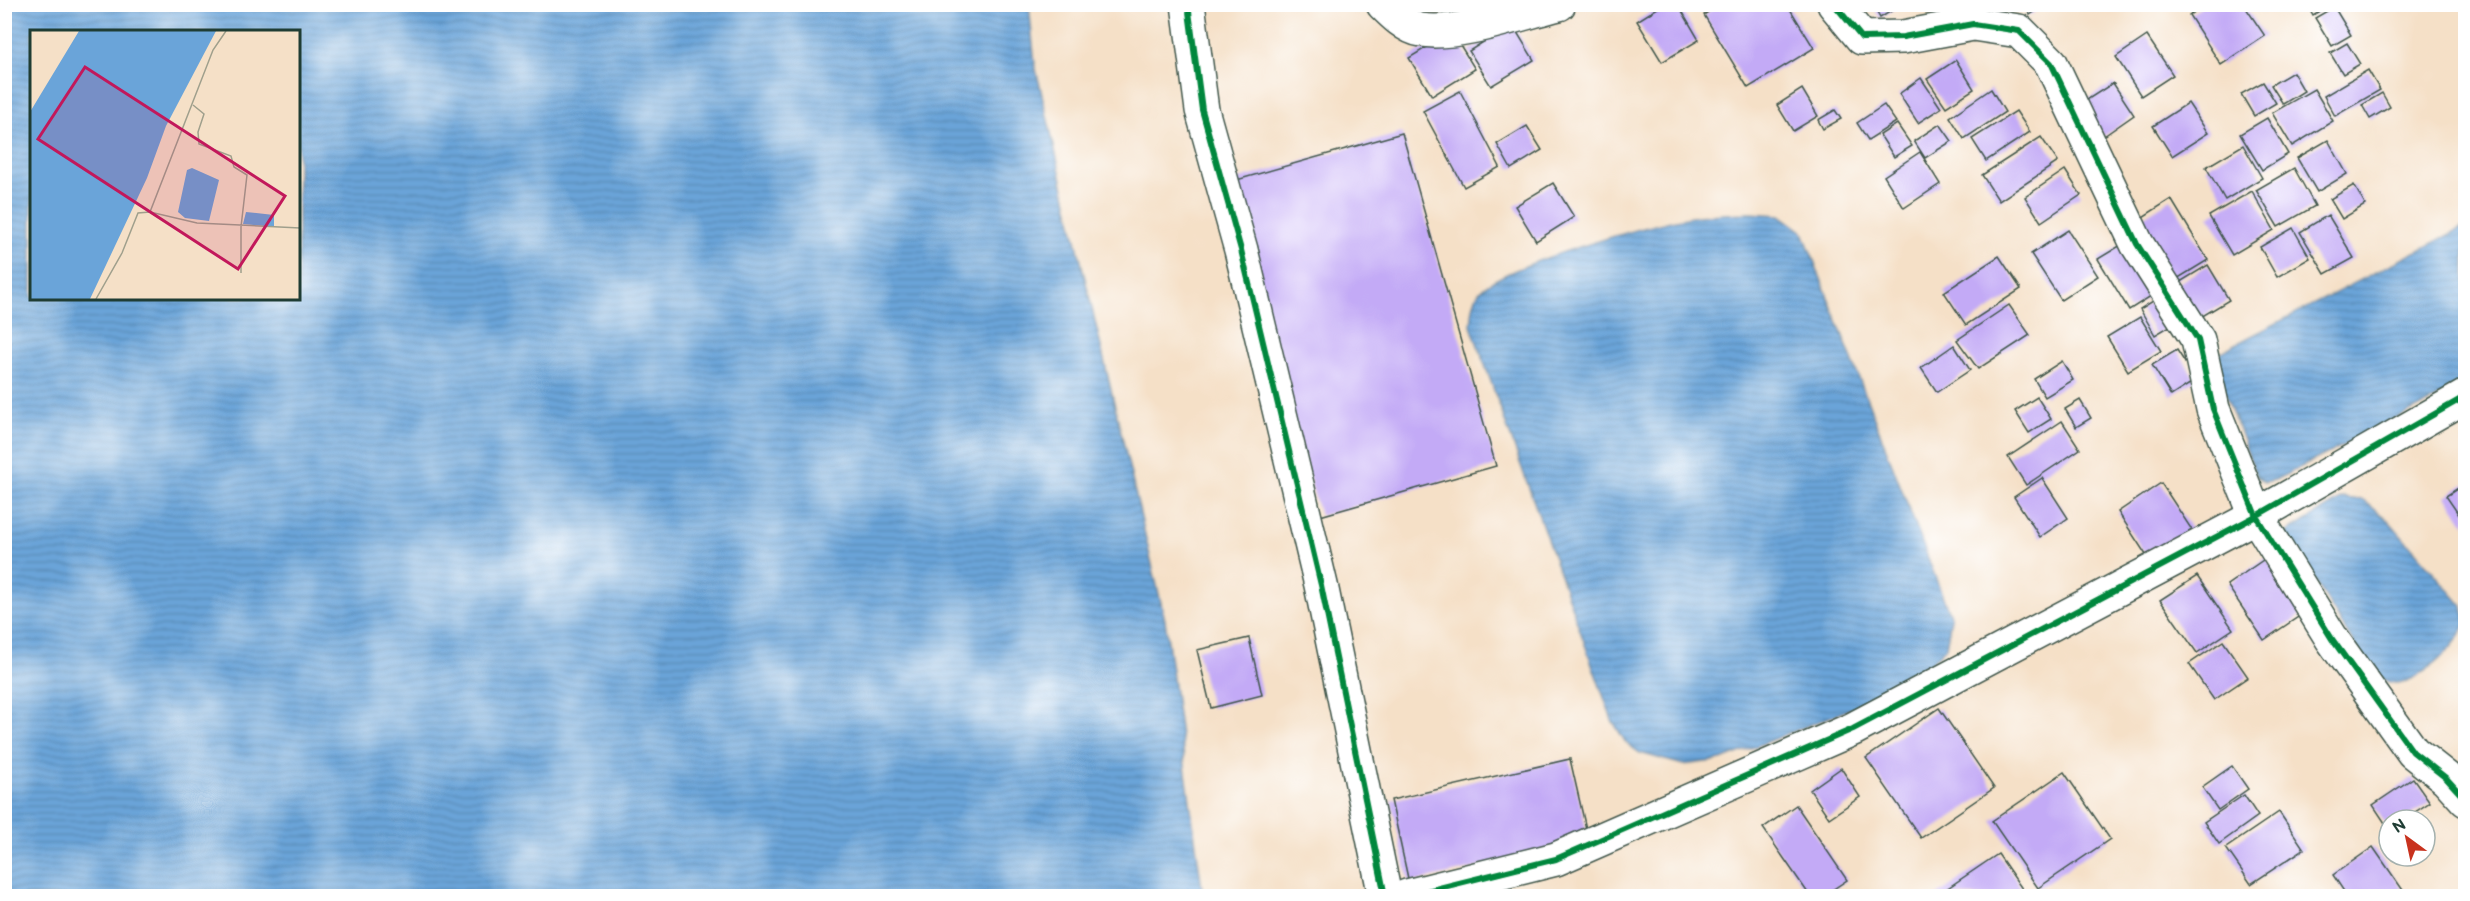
<svg xmlns="http://www.w3.org/2000/svg" width="2470" height="901" font-family="'Balsamiq Sans',sans-serif">
<defs>
<pattern id="water-rules" width="6" height="5" patternUnits="userSpaceOnUse" patternTransform="scale(1.5)"><rect width="6" height="5" fill="#6aa4d9"/><path d="M0 2.5h6" fill="none" stroke="#5787b1"/></pattern>
</defs>
<rect width="100%" height="100%" fill="#fff"/>
<filter id="ink" filterUnits="userSpaceOnUse"><feTurbulence type="fractalNoise" baseFrequency=".0167" numOctaves="2"/><feDisplacementMap in="SourceGraphic" scale="12" xChannelSelector="R" yChannelSelector="G"/><feConvolveMatrix kernelMatrix="1 2 1 2 8 2 1 2 1" color-interpolation-filters="sRGB"/></filter>
<filter id="wash" filterUnits="userSpaceOnUse"><feTurbulence type="fractalNoise" baseFrequency=".008" numOctaves="4" result="noise"/><feDisplacementMap in="SourceGraphic" scale="24" xChannelSelector="R" yChannelSelector="G"/><feGaussianBlur stdDeviation="1.35" result="paint"/><feColorMatrix in="noise" values="0 0 0 0 0 0 0 0 0 0 0 0 0 0 0 0 0 1.4 0 .05"/><feComposite in="paint" operator="in"/></filter>
<g filter="url(#wash)">
<rect width="100%" height="100%" fill="#f5e0c7"/>
<g fill="url(#water-rules)" stroke="#447086" stroke-width="1.5" fill-rule="evenodd">
<path d="M5 4 1029 5 1035 65 1165 620 1203 896H5ZM32 32H298V298H32Z"/>
<path d="M1750 213 1780 215 1803 232 1951 618 1946 647 1924 670 1888 694 1721 760 1683 765 1640 753 1626 743 1612 720 1471 326C1472 314 1473 300 1480 291 1499 267 1651 224 1686 218 1707 214 1729 214 1750 213Z"/>
<polygon points="2462,228 2465,228 2465,384 2275,480 2265,482 2257,477 2214,365 2217,356 2230,347"/>
<path d="M2342 498 2363 500 2389 521 2463 606C2464 612 2466 619 2465 624 2458 646 2420 682 2396 683 2386 683 2379 677 2371 672L2286 533Z"/>
</g>
<g id="blocks">
<g fill="#c3aaf6">
<polygon points="1664,4 1678,4 1699,40 1662,62 1637,21"/>
<polygon points="1720,4 1787,4 1814,48 1748,88 1704,15"/>
<polygon points="1872,4 1903,4 1880,18"/>
<polygon points="1937,4 1962,4 1944,15"/>
<polygon points="2023,4 2046,4 2030,15"/>
<polygon points="2307,4 2331,4 2313,15"/>
<polygon points="2205,5 2244,5 2265,36 2221,65 2189,15"/>
<polygon points="2334,7 2351,35 2332,46 2315,18"/>
<polygon points="1512,24 1534,60 1491,86 1469,51"/>
<polygon points="1452,32 1475,69 1432,96 1409,58"/>
<polygon points="2147,36 2173,75 2141,96 2116,57"/>
<polygon points="2347,43 2360,64 2343,74 2330,53"/>
<polygon points="1956,60 1974,89 1946,107 1927,79"/>
<polygon points="2368,70 2380,90 2335,116 2324,96"/>
<polygon points="2293,72 2304,91 2283,104 2271,85"/>
<polygon points="1921,78 1941,108 1918,123 1899,94"/>
<polygon points="2263,82 2276,103 2254,116 2241,94"/>
<polygon points="2113,83 2134,115 2104,136 2082,103"/>
<polygon points="1802,89 1818,116 1793,131 1777,105"/>
<polygon points="1991,89 2005,112 1964,139 1950,117"/>
<polygon points="2314,89 2333,121 2292,146 2272,113"/>
<polygon points="1460,91 1500,167 1464,187 1423,111"/>
<polygon points="2382,93 2390,107 2370,119 2362,105"/>
<polygon points="2188,103 2208,133 2172,156 2153,126"/>
<polygon points="1884,105 1896,122 1868,140 1857,123"/>
<polygon points="1835,110 1841,119 1823,129 1818,120"/>
<polygon points="2016,111 2030,132 1986,161 1972,139"/>
<polygon points="2267,118 2288,154 2262,170 2240,134"/>
<polygon points="1897,124 1912,146 1894,157 1880,135"/>
<polygon points="1940,124 1952,141 1925,158 1914,141"/>
<polygon points="1527,126 1542,150 1511,169 1497,144"/>
<polygon points="1402,133 1496,466 1320,516 1226,183"/>
<polygon points="2041,137 2058,162 1999,201 1982,175"/>
<polygon points="2328,140 2347,174 2317,192 2297,158"/>
<polygon points="2243,145 2262,178 2225,200 2206,167"/>
<polygon points="1920,152 1940,184 1904,208 1884,176"/>
<polygon points="2294,168 2315,206 2278,227 2256,190"/>
<polygon points="2065,170 2081,195 2041,222 2025,197"/>
<polygon points="1553,183 1574,217 1536,241 1515,206"/>
<polygon points="2354,185 2365,205 2342,219 2330,199"/>
<polygon points="2252,191 2274,230 2232,255 2209,216"/>
<polygon points="2171,199 2208,260 2167,285 2130,225"/>
<polygon points="2328,215 2354,258 2325,274 2300,232"/>
<polygon points="2293,228 2310,258 2277,277 2260,247"/>
<polygon points="2068,230 2098,276 2061,300 2031,254"/>
<polygon points="2131,239 2162,289 2129,310 2098,259"/>
<polygon points="1999,256 2021,289 1966,325 1944,292"/>
<polygon points="2208,265 2229,300 2191,323 2170,288"/>
<polygon points="2166,293 2182,319 2155,335 2140,309"/>
<polygon points="2009,305 2030,335 1978,369 1957,340"/>
<polygon points="2140,317 2161,351 2128,371 2107,337"/>
<polygon points="1954,345 1970,370 1937,392 1921,368"/>
<polygon points="2177,350 2196,380 2171,396 2152,365"/>
<polygon points="2062,361 2073,380 2045,397 2034,379"/>
<polygon points="2037,397 2051,419 2029,433 2015,411"/>
<polygon points="2080,400 2091,418 2076,427 2065,409"/>
<polygon points="2062,421 2080,449 2026,485 2008,457"/>
<polygon points="2042,478 2068,518 2040,537 2014,497"/>
<polygon points="2161,483 2192,530 2148,558 2118,512"/>
<polygon points="2466,483 2466,525 2446,496"/>
<polygon points="2266,558 2304,613 2264,640 2227,585"/>
<polygon points="2197,576 2233,629 2197,653 2160,600"/>
<polygon points="1249,638 1262,695 1211,708 1197,650"/>
<polygon points="2223,641 2248,677 2214,700 2189,664"/>
<polygon points="1939,708 1994,788 1921,838 1866,758"/>
<polygon points="1570,759 1589,842 1409,883 1391,800"/>
<polygon points="2232,766 2248,789 2218,810 2202,787"/>
<polygon points="1841,768 1860,797 1829,818 1810,790"/>
<polygon points="2064,772 2110,839 2038,888 1992,821"/>
<polygon points="2413,778 2430,802 2403,820 2389,820 2389,829 2373,805"/>
<polygon points="2244,795 2258,816 2219,844 2204,822"/>
<polygon points="1796,805 1847,880 1823,896 1810,896 1763,828"/>
<polygon points="2279,812 2304,849 2251,884 2226,848"/>
<polygon points="2373,847 2407,896 2347,896 2333,875"/>
<polygon points="1998,854 2027,896 1936,896"/>
</g>
</g>
</g>
<g filter="url(#ink)">
<use href="#blocks" fill-opacity="0" stroke="#3f554a" stroke-width="1.5"/>
<g fill="none" stroke-linecap="round" stroke-linejoin="round">
<defs>
<g id="minor">
<polyline points="1188,4 1202,110 1241,250 1321,585 1385,896"/>
<path d="M1383 4C1393 14 1407 28 1421 30 1459 36 1521 13 1559 4"/>
<polyline points="1834,4 1862,38 1903,37 1973,24 2019,31 2051,63 2137,244 2198,340 2213,409 2256,516 2332,639 2413,752 2446,778 2466,800"/>
<polyline points="1407,896 1556,859 1853,729 2256,516 2466,396"/>
</g>
</defs>
<use href="#minor" stroke="#3f554a" stroke-width="36"/>
<use href="#minor" stroke="#fff" stroke-width="33"/>
<defs>
<g id="cycleway">
<polyline points="1188,4 1202,110 1241,250 1321,585 1385,896"/>
<polyline points="1834,4 1862,38 1903,37 1973,24 2019,31 2051,63 2137,244 2198,340 2213,409 2256,516 2332,639 2413,752 2446,778 2466,800"/>
<polyline points="1407,896 1556,859 1853,729 2256,516 2466,396"/>
</g>
</defs>
<use href="#cycleway" stroke="#fff" stroke-width="10"/>
<use href="#cycleway" stroke="#00873e" stroke-width="6"/>
</g>
</g>
<g transform="translate(30 30)">
<rect width="270" height="270" fill="#f5e0c7"/>
<path d="M49 1H186L136 96 117 148 60 269H0V82ZM162 138 189 150 179 191 155 188 148 182 157 140ZM216 182 244 185V197L213 194Z" fill="#6aa4d9"/>
<path fill="none" stroke="#9f9f8c" stroke-width="1.5" d="M196 1 183 20 120 182 167 193 270 198M163 75 174 84 168 102 169 114 201 126 204 137 217 145 211 197V243M66 269 92 223 108 183 120 182"/>
<path fill="#c2185b" fill-opacity="0.15" stroke="#c2185b" stroke-width="3" d="M55 37 255 166 208 239 8 109Z"/>
<rect width="270" height="270" fill="none" stroke="#1f3d34" stroke-width="3"/>
</g>
<rect width="2470" height="901" fill="none" stroke="#fff" stroke-width="24"/>
<g transform="translate(2407 838) rotate(327)"><circle r="28" fill="#ffffff" stroke="#a5b1ae" stroke-width="1.5"/>
<path d="M0-4.5L10 22L0 15L-10 22Z" fill="#c8321e"/>
<text y="-9" font-size="16" font-weight="bold" text-anchor="middle" fill="#1f3d34">N</text>
</g>
</svg>
